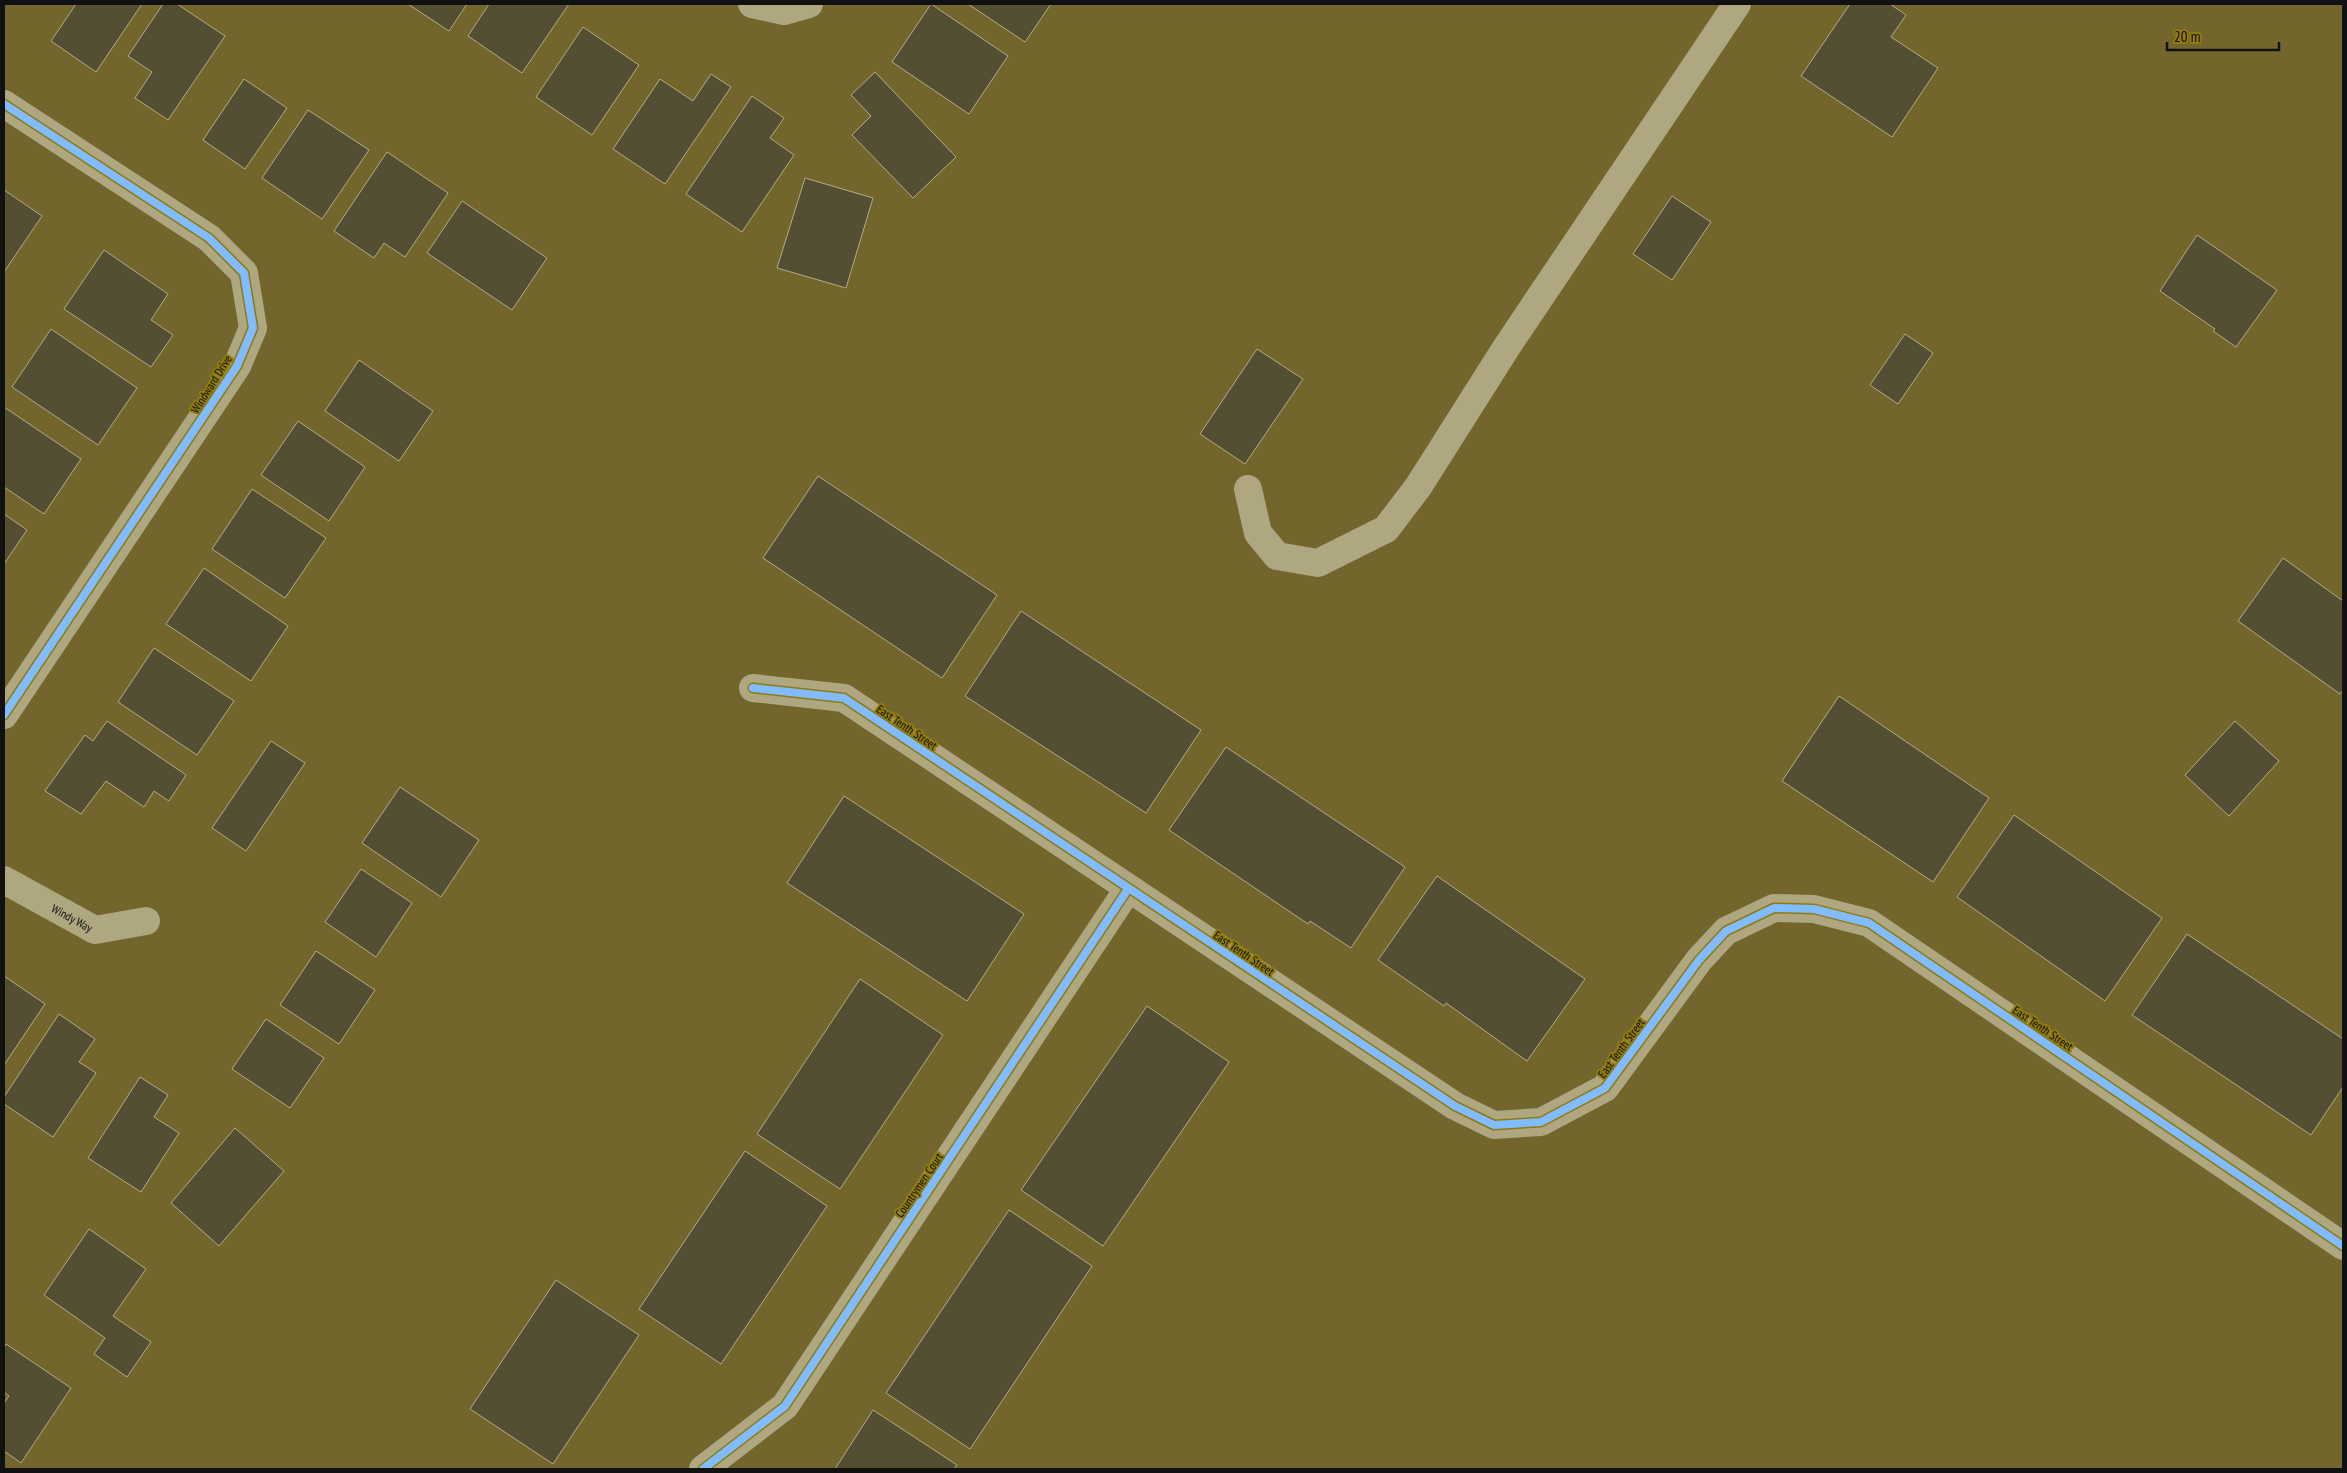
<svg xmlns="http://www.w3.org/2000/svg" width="2347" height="1473" font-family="'PT Sans Narrow',sans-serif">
<rect width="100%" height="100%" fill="#72662c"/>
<g fill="#544e32" stroke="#b4ac88">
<polygon points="76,4 142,4 96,72 51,41"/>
<polygon points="163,4 177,4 225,36 168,120 135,98 152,72 128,56"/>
<polygon points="408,4 467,4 449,31"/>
<polygon points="489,4 569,4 522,73 468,36"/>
<polygon points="931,4 1008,56 969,114 892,62"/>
<polygon points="968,4 1051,4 1025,42"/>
<polygon points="1850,4 1890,4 1906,15 1891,37 1938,68 1892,137 1801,76"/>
<polygon points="583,27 639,65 592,135 536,97"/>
<polygon points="875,72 956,157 913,198 852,135 871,116 851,95"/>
<polygon points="711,74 731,87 665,184 613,149 660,79 693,101"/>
<polygon points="244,79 287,108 245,169 203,140"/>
<polygon points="752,96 784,118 770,138 794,155 742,232 686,194"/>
<polygon points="308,110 369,150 322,219 262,178"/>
<polygon points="387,152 448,193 405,257 384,243 374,258 334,231"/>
<polygon points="805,178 873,198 846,288 777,268"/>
<polygon points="4,190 42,216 4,272"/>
<polygon points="1672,196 1711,222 1672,280 1633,254"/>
<polygon points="462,201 547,258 512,310 427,253"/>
<polygon points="2197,235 2277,290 2236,347 2213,331 2215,329 2160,291"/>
<polygon points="104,250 168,294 151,320 173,335 151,367 64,309"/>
<polygon points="51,329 137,388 98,445 12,387"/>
<polygon points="1905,334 1933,353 1898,404 1870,385"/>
<polygon points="1257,349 1303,379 1245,464 1200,434"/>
<polygon points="359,360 433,411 399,461 325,411"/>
<polygon points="4,407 81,459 44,514 4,487"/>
<polygon points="298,421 365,467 329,521 261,475"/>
<polygon points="818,476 997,595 942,678 763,558"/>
<polygon points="252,489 326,538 285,598 212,549"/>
<polygon points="4,514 27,530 4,564"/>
<polygon points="2283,558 2343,601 2343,690 2340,694 2238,621"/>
<polygon points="204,568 288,626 251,681 166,624"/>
<polygon points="1021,611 1201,730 1146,813 965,696"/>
<polygon points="154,648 234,701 197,755 118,702"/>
<polygon points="1839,696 1989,798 1933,882 1782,781"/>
<polygon points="107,721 186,775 169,801 154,791 144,807 106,781 81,814 45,791 85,735 93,741"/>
<polygon points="2235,721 2279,761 2229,816 2185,775"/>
<polygon points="271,741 305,763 246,851 212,828"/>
<polygon points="1226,747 1405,867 1351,948 1310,921 1308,924 1169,830"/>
<polygon points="400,787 479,840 441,897 362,843"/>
<polygon points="844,796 1024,914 967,1001 787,883"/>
<polygon points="2014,815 2162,918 2105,1001 1957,897"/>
<polygon points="361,869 412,903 376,957 325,922"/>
<polygon points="1437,876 1585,979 1527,1061 1446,1003 1444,1006 1378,960"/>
<polygon points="2187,934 2343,1039 2343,1087 2311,1135 2132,1015"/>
<polygon points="316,951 375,990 339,1044 280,1005"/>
<polygon points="4,976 45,1004 4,1065"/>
<polygon points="860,979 943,1035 840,1189 757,1134"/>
<polygon points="1147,1006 1229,1062 1103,1246 1021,1190"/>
<polygon points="59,1014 95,1039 79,1062 96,1073 53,1137 4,1104 4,1097"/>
<polygon points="266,1019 324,1058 290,1108 232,1069"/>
<polygon points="140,1077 168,1095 154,1117 179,1133 141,1192 88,1158"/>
<polygon points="235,1128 284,1171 219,1246 171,1203"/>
<polygon points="745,1151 827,1206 721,1364 639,1309"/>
<polygon points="1009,1210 1092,1266 970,1449 886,1393"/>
<polygon points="89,1229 146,1269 113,1316 151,1342 127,1377 94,1354 105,1338 44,1295"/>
<polygon points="556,1280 639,1335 553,1464 470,1409"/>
<polygon points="6,1344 71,1388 21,1463 4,1451 4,1403 9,1396 4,1392 4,1348"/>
<polygon points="873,1410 957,1465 954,1469 835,1469"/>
</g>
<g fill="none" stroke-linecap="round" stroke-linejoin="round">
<g stroke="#aea780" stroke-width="28">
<polyline points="752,4 784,11 809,4"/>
<polyline points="4,104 209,238 244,273 253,328 237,366 4,715"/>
<polyline points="1248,489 1258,533 1277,556 1318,563 1386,529 1418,487 1506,348 1737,4"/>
<polyline points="753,688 844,698 1455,1106 1494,1125 1541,1122 1605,1088 1699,960 1726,931 1774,908 1814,909 1869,923 2343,1246"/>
<path id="s1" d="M4 880 95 930 146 921"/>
<polyline points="703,1469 785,1406 1128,889"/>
</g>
<defs>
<g id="cycleway">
<polyline points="4,104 209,238 244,273 253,328 237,366 4,715"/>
<polyline points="753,688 844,698 1455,1106 1494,1125 1541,1122 1605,1088 1699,960 1726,931 1774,908 1814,909 1869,923 2343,1246"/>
<polyline points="703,1469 785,1406 1128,889"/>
</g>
</defs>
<use href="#cycleway" stroke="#8f7a0f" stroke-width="11"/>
<use href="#cycleway" stroke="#80bcff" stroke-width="8"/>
</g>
<g text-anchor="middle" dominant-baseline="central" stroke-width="4" stroke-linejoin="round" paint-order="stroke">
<g font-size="12" fill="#111" stroke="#8f7a0f">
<text transform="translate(211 384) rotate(-58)">Windward Drive</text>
<text transform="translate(907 727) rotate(34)">East Tenth Street</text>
<text stroke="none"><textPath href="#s1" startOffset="78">Windy Way</textPath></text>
<text transform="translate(1244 953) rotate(34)">East Tenth Street</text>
<text transform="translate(2043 1028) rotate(34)">East Tenth Street</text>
<text transform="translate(1621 1048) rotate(-54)">East Tenth Street</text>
<text transform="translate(919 1185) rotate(-56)">Countrymen Court</text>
</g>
</g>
<rect width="2347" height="1473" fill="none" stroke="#111111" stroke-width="10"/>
<path d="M2167 42v8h112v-8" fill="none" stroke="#111111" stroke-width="2.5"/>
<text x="2174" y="42" font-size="15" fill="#111111" stroke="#8f7a0f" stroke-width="4" paint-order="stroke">20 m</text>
</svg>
